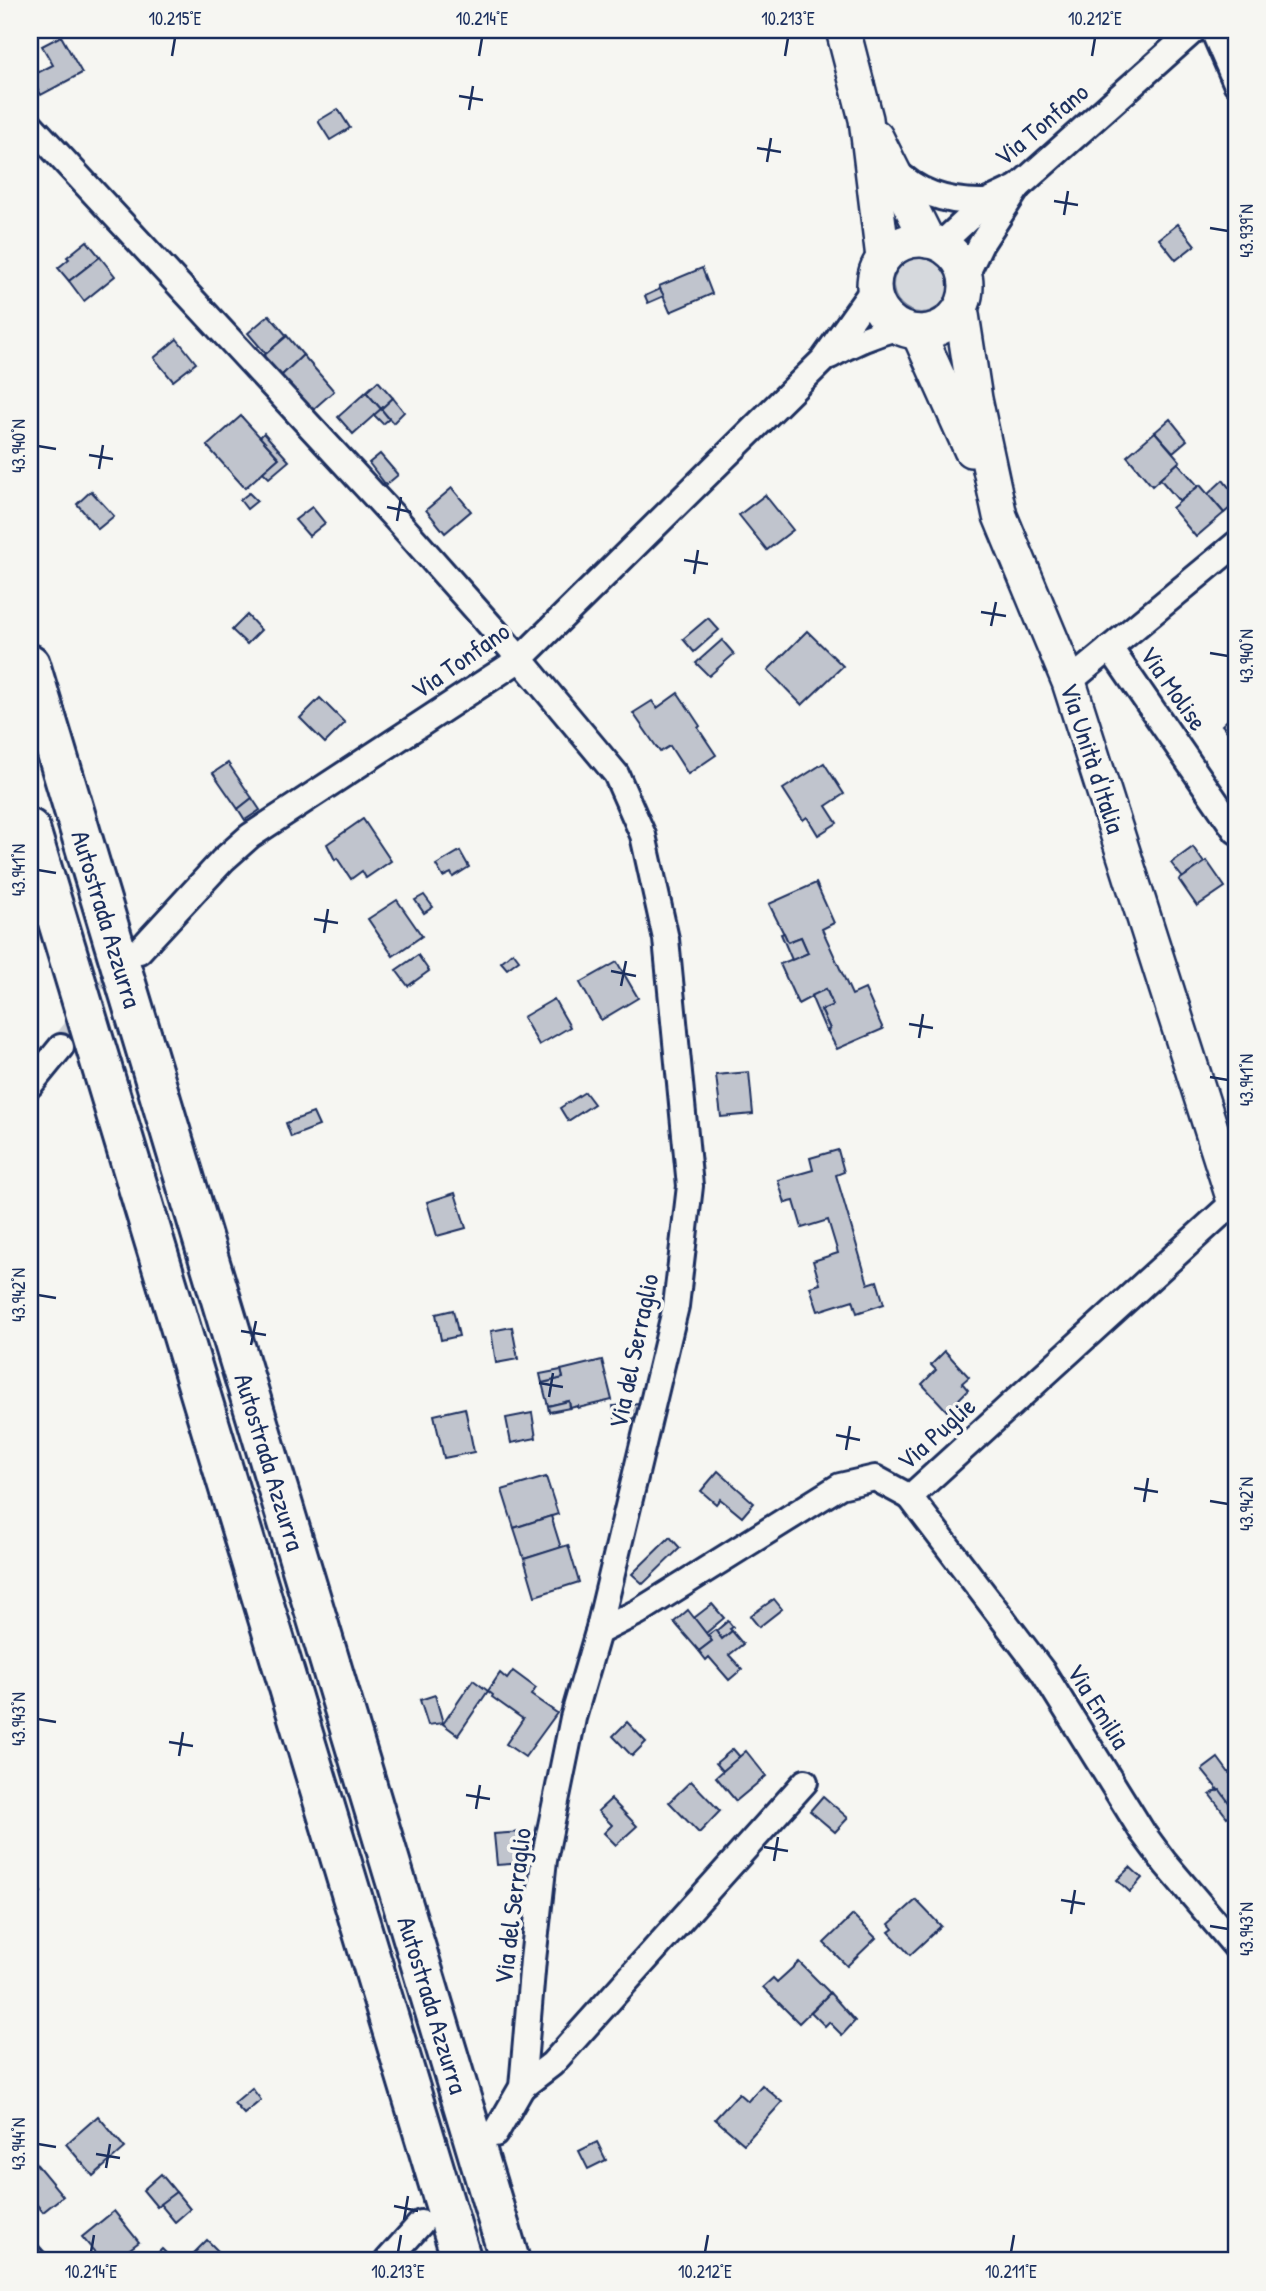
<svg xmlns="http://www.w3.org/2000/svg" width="1266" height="2291" font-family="'Patrick Hand',sans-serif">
<rect width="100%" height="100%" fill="#f6f6f2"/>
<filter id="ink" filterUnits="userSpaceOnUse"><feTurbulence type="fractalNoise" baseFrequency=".0143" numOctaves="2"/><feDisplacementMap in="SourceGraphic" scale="14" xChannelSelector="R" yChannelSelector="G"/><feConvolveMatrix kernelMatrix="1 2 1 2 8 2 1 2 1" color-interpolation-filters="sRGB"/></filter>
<g filter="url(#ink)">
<circle fill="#d6d9dd" stroke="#78849e" stroke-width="2" cx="921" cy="285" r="28"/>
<g fill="#c0c4cd" stroke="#1b2f5e" stroke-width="2">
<polygon points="61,36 82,73 41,95 31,76 53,65 42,46"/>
<polygon points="338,109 350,128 330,140 318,121"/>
<polygon points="1178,224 1195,245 1176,260 1159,239"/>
<polygon points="87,241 100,257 69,281 58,268 69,259 67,257"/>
<polygon points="100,257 115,276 84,301 69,281"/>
<polygon points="702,268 712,294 670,312 659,286"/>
<polygon points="660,289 664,296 648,303 645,296"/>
<polygon points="269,315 287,336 266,354 248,333"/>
<polygon points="287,336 303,355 279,378 261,358"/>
<polygon points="177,339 196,363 173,381 154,358"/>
<polygon points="303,355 334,391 309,413 279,378"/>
<polygon points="378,381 393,398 381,409 366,392"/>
<polygon points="366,392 381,409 353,434 338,417"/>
<polygon points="393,398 404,412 393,423 381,409"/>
<polygon points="381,409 389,419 383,424 374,415"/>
<polygon points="241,416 279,458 245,488 207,446"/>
<polygon points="1170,419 1187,440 1173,452 1155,432"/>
<polygon points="1155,432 1180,461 1152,486 1127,456"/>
<polygon points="264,433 289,461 269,478 263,472 279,458 260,437"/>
<polygon points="380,454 398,475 386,485 369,463"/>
<polygon points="1178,463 1198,486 1180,502 1160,479"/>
<polygon points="1223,480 1236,496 1236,503 1224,513 1208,494"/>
<polygon points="1200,485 1224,513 1196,537 1172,508"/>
<polygon points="452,488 471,511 445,533 426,510"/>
<polygon points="91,491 114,516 98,529 77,504"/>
<polygon points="249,493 257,501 247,509 240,500"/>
<polygon points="765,495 793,530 767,550 739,515"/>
<polygon points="312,507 325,523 309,536 295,520"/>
<polygon points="247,615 261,630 247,644 232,630"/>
<polygon points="708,618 719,630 694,652 683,639"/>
<polygon points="807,631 843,666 802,705 768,670"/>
<polygon points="722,640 734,654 709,676 696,663"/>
<polygon points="678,693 700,726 698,728 716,755 688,774 670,746 660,752 633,713 652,701 657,708"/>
<polygon points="320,698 345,723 325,743 300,718"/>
<polygon points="1236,712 1236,742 1222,725"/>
<polygon points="228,763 252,798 238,809 213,773"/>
<polygon points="824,763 844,794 826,806 837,823 818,835 807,817 803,820 783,789"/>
<polygon points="252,798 260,810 245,820 238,809"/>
<polygon points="363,819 391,861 366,878 362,871 351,879 337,858 335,860 327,844"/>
<polygon points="1193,847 1204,863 1183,878 1171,863"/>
<polygon points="460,851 469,867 453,877 451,873 443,877 436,865"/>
<polygon points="1207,861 1225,887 1197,906 1179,880"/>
<polygon points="816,883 834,923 822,929 852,995 865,989 883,1029 837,1049 827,1030 830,1029 821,1010 833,1005 826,989 798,1004 780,964 808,953 801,937 788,942 769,904"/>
<polygon points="424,895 433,907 424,913 415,900"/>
<polygon points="397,900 422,936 393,956 368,919"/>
<polygon points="784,933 788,942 801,937 808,953 792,960 781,934"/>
<polygon points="513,952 519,960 507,969 501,962"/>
<polygon points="418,955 429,971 408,986 396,970"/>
<polygon points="617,962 638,998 601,1020 580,983"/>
<polygon points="826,989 833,1005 821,1010 830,1029 826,1031 811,996"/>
<polygon points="554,999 570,1027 539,1045 523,1017"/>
<polygon points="749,1072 753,1114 721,1117 716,1075"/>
<polygon points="585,1092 594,1104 568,1121 560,1108"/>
<polygon points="313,1113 319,1126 291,1137 286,1123"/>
<polygon points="838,1150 844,1172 836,1175 868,1284 877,1281 884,1304 857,1313 853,1300 818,1311 810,1287 820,1284 813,1261 838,1253 828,1220 802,1228 794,1201 785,1203 778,1180 813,1170 810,1158"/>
<polygon points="455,1193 466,1228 437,1236 427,1202"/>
<polygon points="453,1310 459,1336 441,1340 436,1314"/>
<polygon points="512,1327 518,1359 496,1363 491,1331"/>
<polygon points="945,1351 969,1377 962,1383 968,1390 947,1411 922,1384 936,1370 931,1365"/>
<polygon points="602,1360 612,1400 578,1408 578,1406 570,1408 569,1401 548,1406 542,1383 563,1378 561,1370"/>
<polygon points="561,1370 563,1378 542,1383 540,1374"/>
<polygon points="569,1401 570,1408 549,1412 548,1406"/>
<polygon points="639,1403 636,1416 630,1421 616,1424 613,1406"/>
<polygon points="465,1408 474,1452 444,1458 434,1415"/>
<polygon points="532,1413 536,1438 511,1443 506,1418"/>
<polygon points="718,1471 754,1503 742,1517 720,1499 716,1504 701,1491"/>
<polygon points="546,1477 558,1514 514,1528 502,1490"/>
<polygon points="551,1516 561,1548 524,1559 514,1528"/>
<polygon points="670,1537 680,1548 643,1584 632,1574"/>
<polygon points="568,1545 579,1582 535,1596 524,1559"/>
<polygon points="774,1599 782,1609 759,1627 750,1616"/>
<polygon points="712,1604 724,1618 706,1633 694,1618"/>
<polygon points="688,1610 712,1641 699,1651 674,1622"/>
<polygon points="728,1621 733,1627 730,1629 732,1631 722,1639 716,1631"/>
<polygon points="715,1630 722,1639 732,1631 743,1644 729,1655 742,1669 729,1680 709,1657 706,1660 699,1651 712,1641 708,1635"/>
<polygon points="513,1671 536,1688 531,1695 557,1713 525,1757 506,1744 523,1719 492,1697 493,1695 488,1691 500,1673 507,1679"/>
<polygon points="473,1680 488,1691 458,1735 443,1724"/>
<polygon points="435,1695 443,1723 428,1725 420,1700"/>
<polygon points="627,1722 646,1742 632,1756 613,1736"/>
<polygon points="733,1749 740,1757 723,1771 716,1763"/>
<polygon points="746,1751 766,1776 736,1801 716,1777"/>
<polygon points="1218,1758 1229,1773 1232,1771 1236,1777 1236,1812 1202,1770"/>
<polygon points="691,1781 720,1811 699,1833 669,1802"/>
<polygon points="1217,1790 1218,1791 1220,1790 1235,1811 1227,1817 1210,1795"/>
<polygon points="823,1796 848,1818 835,1832 810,1811"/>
<polygon points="611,1799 637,1826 616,1845 604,1833 612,1825 598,1811"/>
<polygon points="522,1832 524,1863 497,1865 494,1834"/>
<polygon points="1130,1867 1142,1878 1130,1892 1117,1880"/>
<polygon points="30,1878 41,1892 30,1901"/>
<polygon points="916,1900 941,1926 910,1955 889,1932 893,1929 889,1924"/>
<polygon points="853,1915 876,1938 847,1966 824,1943"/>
<polygon points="799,1962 830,1993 799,2023 763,1987 773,1978 777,1982"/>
<polygon points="830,1993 855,2021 842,2035 829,2022 825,2026 811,2012"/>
<polygon points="762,2085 782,2102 744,2144 715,2119 739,2093 748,2101"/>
<polygon points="252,2088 261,2100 244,2114 234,2103"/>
<polygon points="98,2116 125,2148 93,2176 66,2144"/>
<polygon points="597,2142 606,2160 588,2169 579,2151"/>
<polygon points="33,2160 63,2196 43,2212 33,2200 30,2202 30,2162"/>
<polygon points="161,2174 176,2192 157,2207 143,2190"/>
<polygon points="176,2192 190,2209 175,2222 160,2204"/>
<polygon points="114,2211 139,2242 114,2261 102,2261 82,2237"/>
<polygon points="207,2240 225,2258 221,2261 186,2261"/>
<polygon points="162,2249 171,2258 168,2261 150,2261"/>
</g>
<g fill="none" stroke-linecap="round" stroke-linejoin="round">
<polyline stroke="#caced4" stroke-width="24" stroke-dasharray="24 12" stroke-linecap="butt" points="61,1047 129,963"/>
<defs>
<polyline id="service" points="33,2251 42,2261"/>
<g id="minor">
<polyline points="1213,30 1236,83"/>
<polyline points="30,124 396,519 520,659 616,774 643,835 666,939 690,1186 676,1306 598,1632 573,1718 544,1860 533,1960 522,2087 495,2134"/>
<path d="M894 169C918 195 952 203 986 202"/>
<polyline points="940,245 986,202 1018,187 1194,30"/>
<polyline points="965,277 981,244 1018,187"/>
<path d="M830 356C853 342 874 334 900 327"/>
<polyline points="1110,648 1236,831"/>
<polyline points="1069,682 1236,544"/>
<polyline points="139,951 223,860 250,836 520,659 823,360 874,288"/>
<polyline points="30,1085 61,1047"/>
<polyline points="910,1497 1043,1672 1143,1833 1165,1863 1236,1947"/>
<polyline points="598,1632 638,1612 840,1486 875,1478 910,1497 1236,1200"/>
<polyline points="522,2087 552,2064 805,1782"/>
<polyline points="387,2261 421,2223"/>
</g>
<g id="secondary">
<polyline points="843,30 866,119 883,258"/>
<polyline points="876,137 928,241"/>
<circle cx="920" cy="286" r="46"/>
<polyline points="961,308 975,399 1000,516 1069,682 1236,1207"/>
<polyline points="918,332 971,450"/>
</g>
<g id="motorway">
<polyline points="30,664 510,2261"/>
<polyline points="30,829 462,2261"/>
</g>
</defs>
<use href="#service" stroke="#1b2f5e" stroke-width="18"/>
<use href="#minor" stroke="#1b2f5e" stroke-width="30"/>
<use href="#secondary" stroke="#1b2f5e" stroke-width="38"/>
<use href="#motorway" stroke="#1b2f5e" stroke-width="44"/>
<use href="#service" stroke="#f6f6f2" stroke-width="12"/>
<use href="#minor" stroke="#f6f6f2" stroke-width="24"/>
<use href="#secondary" stroke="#f6f6f2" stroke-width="33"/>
<use href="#motorway" stroke="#f6f6f2" stroke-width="38"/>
</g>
</g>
<path fill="none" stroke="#1b2f5e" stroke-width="2.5" d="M172 56 175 38M479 56 482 38M785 56 788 38M1092 56 1095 38M459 96 483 100M469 110 473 86M757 148 781 152M767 162 771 138M1054 201 1078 205M1064 215 1068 191M1210 228 1228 231M38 446 56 449M89 455 113 459M99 469 103 445M387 507 411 512M397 521 401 497M684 560 708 564M694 574 698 550M981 612 1006 616M991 626 996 602M1210 653 1228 656M38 870 56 873M314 919 338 923M324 933 328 909M611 971 636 976M621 986 626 961M909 1024 933 1028M919 1038 923 1014M1210 1077 1228 1080M38 1295 56 1298M241 1331 266 1335M251 1345 256 1321M539 1383 563 1387M549 1397 553 1373M836 1435 860 1440M846 1450 850 1426M1134 1488 1158 1492M1210 1501 1228 1504M1144 1502 1148 1478M38 1719 56 1722M169 1742 193 1746M179 1756 183 1732M466 1795 490 1799M476 1809 480 1785M764 1847 788 1851M774 1861 778 1837M1061 1900 1085 1904M1071 1914 1075 1890M1210 1926 1228 1929M38 2144 56 2147M96 2154 120 2158M106 2168 110 2144M394 2206 418 2211M404 2220 408 2196M91 2252 94 2235M398 2252 401 2235M705 2252 708 2235M1011 2252 1014 2235"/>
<g text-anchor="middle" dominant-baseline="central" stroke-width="7" stroke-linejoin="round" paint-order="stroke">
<g font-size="26" fill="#1b2f5e" stroke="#f6f6f2">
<text transform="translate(1041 124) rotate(-40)">Via Tonfano</text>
<text transform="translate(460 660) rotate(-35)">Via Tonfano</text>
<text transform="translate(1174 688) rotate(55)">Via Molise</text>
<text transform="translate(1093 758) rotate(72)">Via Unità d'Italia</text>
<text transform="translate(107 919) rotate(73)">Autostrada Azzurra</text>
<text transform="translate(633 1351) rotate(-78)">Via del Serraglio</text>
<text transform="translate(936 1433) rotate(-42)">Via Puglie</text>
<text transform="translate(270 1462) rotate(73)">Autostrada Azzurra</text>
<text transform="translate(1099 1706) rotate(58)">Via Emilia</text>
<text transform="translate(512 1906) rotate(-83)">Via del Serraglio</text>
<text transform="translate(433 2005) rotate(73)">Autostrada Azzurra</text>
</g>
</g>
<rect width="1266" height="2291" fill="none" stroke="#f6f6f2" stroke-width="77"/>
<rect x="38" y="38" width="1190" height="2214" fill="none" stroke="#1b2f5e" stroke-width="2.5"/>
<g font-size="18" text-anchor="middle" fill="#1b2f5e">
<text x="175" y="25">10.215°E</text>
<text x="482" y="25">10.214°E</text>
<text x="788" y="25">10.213°E</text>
<text x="1095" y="25">10.212°E</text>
<text transform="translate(1247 231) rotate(-90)" y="6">43.939°N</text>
<text transform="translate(19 446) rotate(-90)" y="6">43.940°N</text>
<text transform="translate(1247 656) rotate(-90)" y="6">43.940°N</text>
<text transform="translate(19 870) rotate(-90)" y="6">43.941°N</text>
<text transform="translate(1247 1080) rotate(-90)" y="6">43.941°N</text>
<text transform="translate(19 1295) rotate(-90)" y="6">43.942°N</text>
<text transform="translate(1247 1504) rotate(-90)" y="6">43.942°N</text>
<text transform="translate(19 1719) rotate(-90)" y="6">43.943°N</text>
<text transform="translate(1247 1929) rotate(-90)" y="6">43.943°N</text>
<text transform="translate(19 2144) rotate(-90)" y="6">43.944°N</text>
<text x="91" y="2278">10.214°E</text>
<text x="398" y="2278">10.213°E</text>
<text x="705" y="2278">10.212°E</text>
<text x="1011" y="2278">10.211°E</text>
</g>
</svg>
